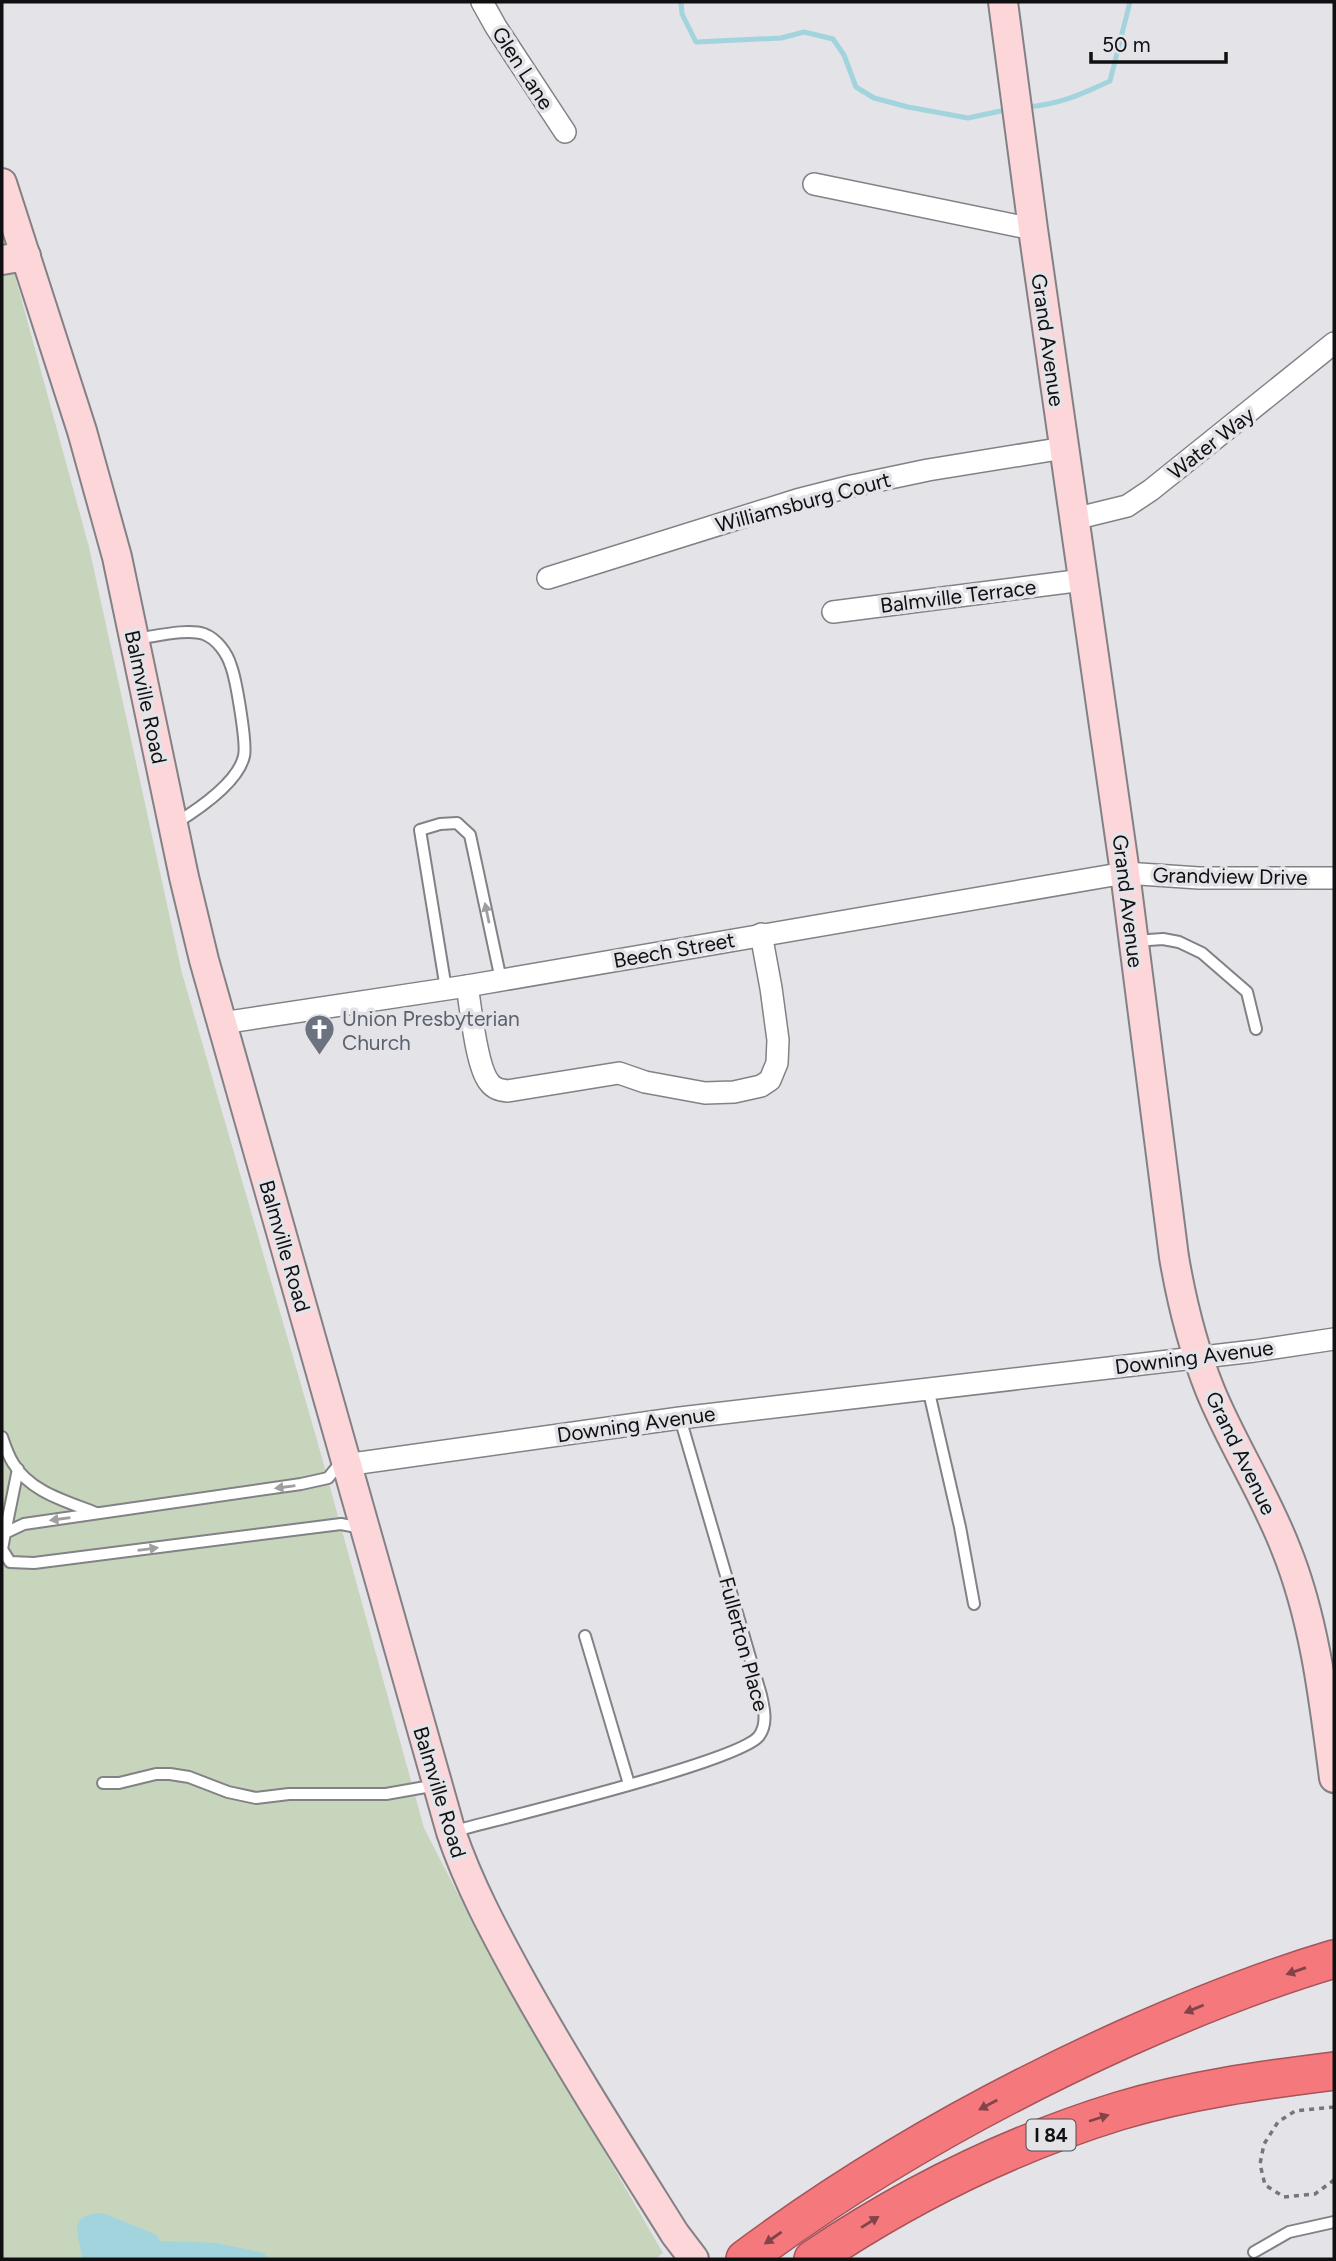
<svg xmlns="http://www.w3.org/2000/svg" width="1336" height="2261" font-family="Figtree,sans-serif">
<rect width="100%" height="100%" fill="#e3e3e8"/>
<polygon fill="#c8d5bd" points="14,272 89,547 182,973 317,1440 424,1828 478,1933 663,2253 655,2259 2,2259 2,274"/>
<path fill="#a2d4dd" d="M103 2213 157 2235 160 2241 217 2243 264 2253 268 2259H82C80 2235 64 2215 103 2213Z"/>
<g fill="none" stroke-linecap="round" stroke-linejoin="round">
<g stroke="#a2d4dd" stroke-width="5">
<polyline points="681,2 682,14 696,42 781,38 804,32 833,39 844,55 856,87 874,98 908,107 968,118 1010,109"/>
<path d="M1027 107C1060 104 1080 95 1110 81L1130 2"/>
</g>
<defs>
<g id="lane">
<path d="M134 639C153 637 187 628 204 634 217 639 227 653 231 666 236 679 247 743 244 756 238 783 197 810 176 823"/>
<polyline points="1134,941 1163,939 1179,942 1202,953 1247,992 1256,1029"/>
<polyline points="446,989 420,830 440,824 457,823 470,835 501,980"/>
<polyline points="928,1388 960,1527 974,1604"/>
<path d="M2 1437C5 1446 8 1455 13 1463 30 1492 66 1501 96 1513"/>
<polyline points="342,1461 328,1478 301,1484 24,1524 5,1533 2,1549 10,1562 34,1563 341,1524 362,1528"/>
<polyline points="2,1533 5,1533 18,1469"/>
<polyline points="585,1636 629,1784"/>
<polyline points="103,1783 119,1783 156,1774 170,1774 189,1777 228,1792 256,1798 289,1794 386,1794 437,1785"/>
<path d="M451 1832C498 1819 739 1762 759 1736 768 1724 764 1708 761 1695L680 1418"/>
<polyline points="1254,2252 1289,2232 1334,2222"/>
</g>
<g id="street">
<polyline points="482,2 496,27 565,132"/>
<polyline points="814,184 1033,229"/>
<polyline points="1074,519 1127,506 1151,490 1334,343"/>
<polyline points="548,578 797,500 852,486 928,470 1064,448"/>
<polyline points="833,612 1083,580"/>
<path d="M467 986C471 1008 476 1066 489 1082 494 1089 500 1090 508 1091L619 1073 645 1082 705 1093 734 1092 761 1086 770 1080 777 1063 778 1040 771 988 761 934"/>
<polyline points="222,1023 467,986 1125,873 1199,878 1334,878"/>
<polyline points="345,1465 680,1418 1254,1351 1334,1339"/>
</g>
<g id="secondary">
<path d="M1003 2 1033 229 1125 873 1174 1257C1182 1304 1192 1345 1210 1390 1232 1444 1265 1494 1286 1549 1315 1621 1324 1701 1334 1778"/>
<path d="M2 183 82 431 117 557 184 877 204 960 451 1832C469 1885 495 1933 522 1982 570 2068 623 2151 675 2234L694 2259"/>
<polyline points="2,260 26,256"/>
</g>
<g id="highway">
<path d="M745 2259C863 2171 991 2099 1126 2038 1193 2008 1263 1980 1334 1959"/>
<path d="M813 2259C908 2195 1009 2145 1119 2111 1189 2090 1262 2080 1334 2071"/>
</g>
</defs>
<use href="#lane" stroke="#828286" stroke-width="14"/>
<use href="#street" stroke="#828286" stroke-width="24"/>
<use href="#secondary" stroke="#828286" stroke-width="32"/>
<use href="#highway" stroke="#a55458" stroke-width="40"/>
<polyline stroke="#76767a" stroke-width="3.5" stroke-dasharray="5 5" stroke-linecap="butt" points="1334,2107 1295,2111 1278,2122 1264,2144 1260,2164 1265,2185 1284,2197 1315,2194 1334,2180"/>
<use href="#lane" stroke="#fff" stroke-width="10"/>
<use href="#street" stroke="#fff" stroke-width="21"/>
<use href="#secondary" stroke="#fcd6d8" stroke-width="28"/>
<use href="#highway" stroke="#f5787d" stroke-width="37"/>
</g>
<defs><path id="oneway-solid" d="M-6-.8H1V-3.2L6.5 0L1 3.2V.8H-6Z" transform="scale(1.75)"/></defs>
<g fill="#9f9fa0">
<use href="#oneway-solid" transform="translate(487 913) rotate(-102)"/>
<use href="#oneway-solid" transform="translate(285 1487) rotate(172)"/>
<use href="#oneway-solid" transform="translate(60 1519) rotate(172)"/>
<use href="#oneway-solid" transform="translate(148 1549) rotate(-7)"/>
</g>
<g fill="#824448">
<use href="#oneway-solid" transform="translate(1296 1971) rotate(161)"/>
<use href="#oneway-solid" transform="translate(1194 2009) rotate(158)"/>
<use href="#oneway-solid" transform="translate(988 2105) rotate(152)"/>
<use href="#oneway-solid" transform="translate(1099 2118) rotate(-18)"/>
<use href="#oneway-solid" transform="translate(870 2222) rotate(-32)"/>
<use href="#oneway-solid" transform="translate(773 2238) rotate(145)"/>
</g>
<defs>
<symbol id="church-pin" viewBox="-11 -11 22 30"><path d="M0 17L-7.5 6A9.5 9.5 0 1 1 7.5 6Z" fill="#6b7280" stroke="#e3e3e8"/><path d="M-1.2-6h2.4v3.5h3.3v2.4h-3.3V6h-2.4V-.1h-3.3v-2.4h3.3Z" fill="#fff"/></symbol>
</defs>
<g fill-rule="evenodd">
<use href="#church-pin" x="302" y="1012" width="35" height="47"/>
</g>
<g text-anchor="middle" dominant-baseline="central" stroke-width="7" stroke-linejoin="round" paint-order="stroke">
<rect fill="#e3e3e8" stroke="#4f4f52" stroke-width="2" x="1026.5" y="2119.5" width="49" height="31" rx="5"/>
<g font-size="19" font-weight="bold" fill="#101012">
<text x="1051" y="2135">I 84</text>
</g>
<g font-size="21" fill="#101012" stroke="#e3e3e8">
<text transform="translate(523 68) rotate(57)">Glen Lane</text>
<text transform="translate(1048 340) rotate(82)">Grand Avenue</text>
<text transform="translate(1211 443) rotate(-38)">Water Way</text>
<text transform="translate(803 502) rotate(-15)">Williamsburg Court</text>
<text transform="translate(958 596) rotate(-7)">Balmville Terrace</text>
<text transform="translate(146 697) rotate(78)">Balmville Road</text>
<text transform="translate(1230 876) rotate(1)">Grandview Drive</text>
<text transform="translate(1128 901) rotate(83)">Grand Avenue</text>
<text transform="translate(674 950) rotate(-10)">Beech Street</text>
<text transform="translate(285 1246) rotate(74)">Balmville Road</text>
<text transform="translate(1194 1357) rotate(-7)">Downing Avenue</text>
<text transform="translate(636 1424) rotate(-8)">Downing Avenue</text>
<text transform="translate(1241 1453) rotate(64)">Grand Avenue</text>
<text transform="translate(744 1644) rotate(75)">Fullerton Place</text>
<text transform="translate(440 1792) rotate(73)">Balmville Road</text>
</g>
<g font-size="21" fill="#5b616d" stroke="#e3e3e8" text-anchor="start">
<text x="342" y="1018">Union Presbyterian<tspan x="342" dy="24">Church</tspan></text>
</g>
</g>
<rect width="1336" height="2261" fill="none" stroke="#101012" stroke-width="7"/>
<path d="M1091 52v10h135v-10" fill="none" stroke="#101012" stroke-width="3.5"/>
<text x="1102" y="52" font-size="21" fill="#101012" stroke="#e3e3e8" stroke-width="5" paint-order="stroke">50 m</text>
</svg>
